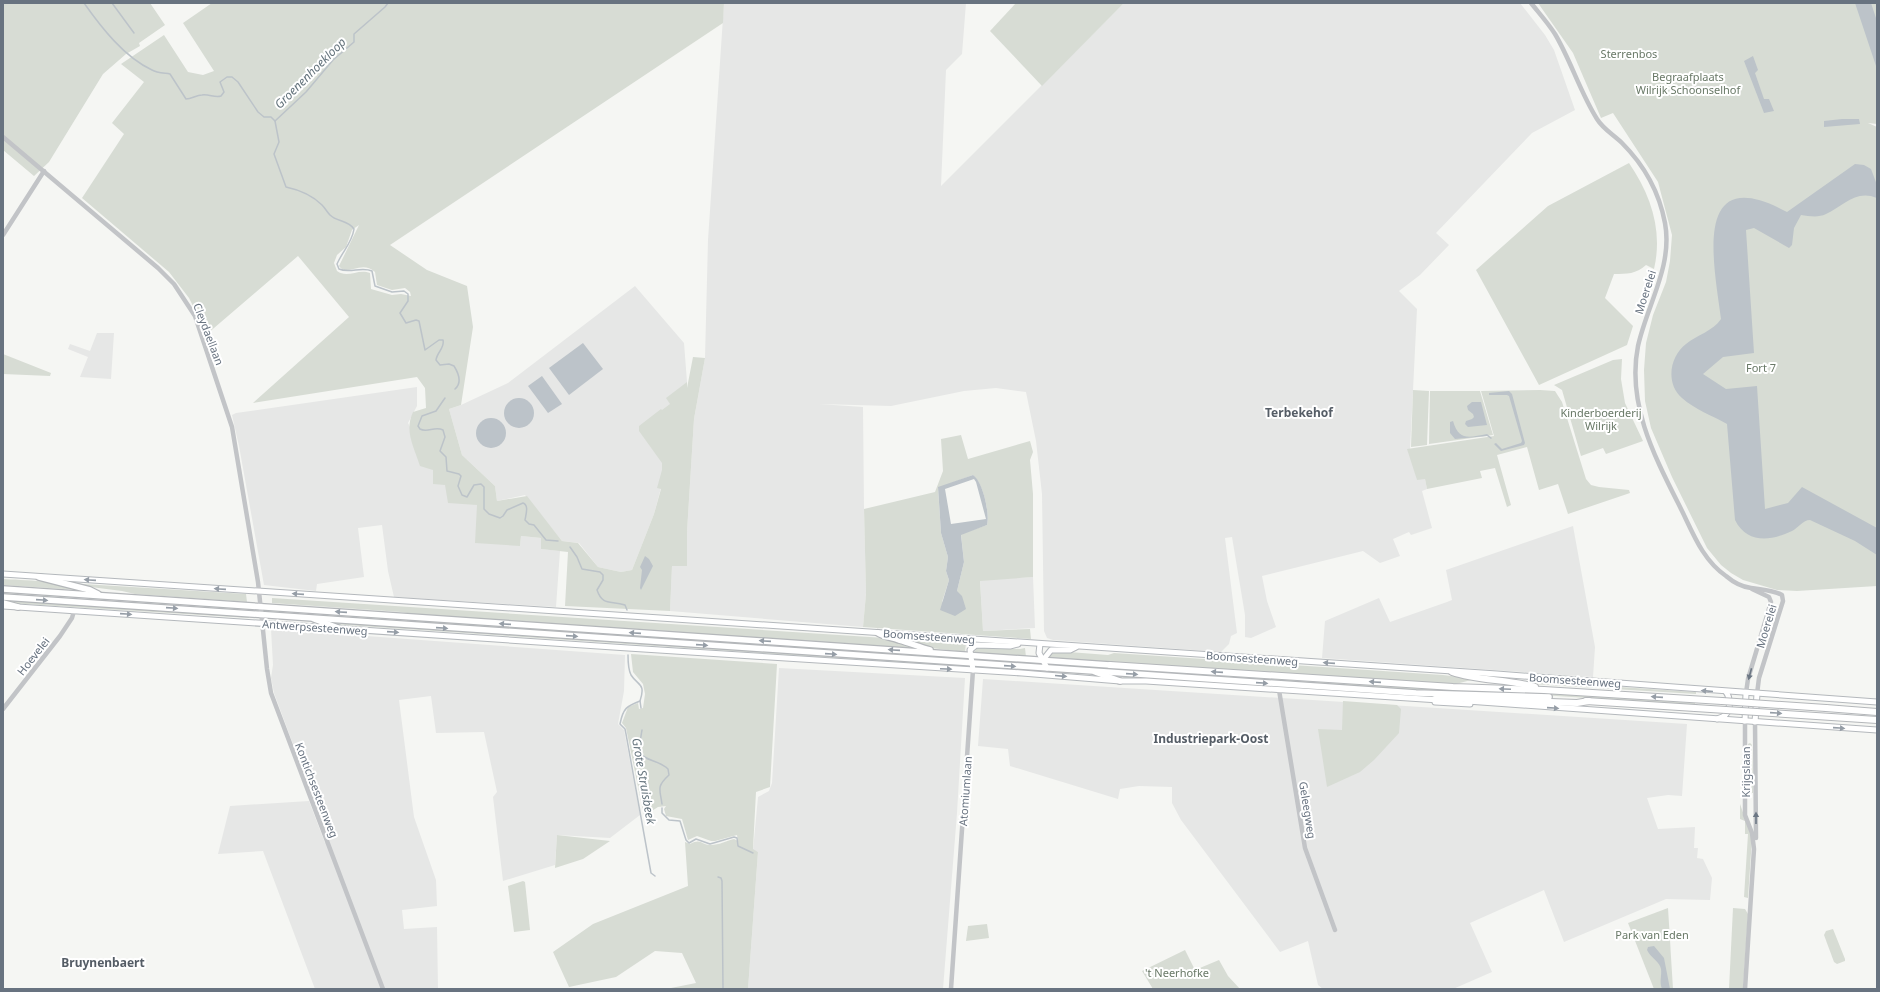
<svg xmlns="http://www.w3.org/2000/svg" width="1880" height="992" font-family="'Noto Sans',sans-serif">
<rect width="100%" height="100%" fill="#f5f6f3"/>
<g fill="#e6e7e6">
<polygon points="724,3 966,3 962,54 946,70 941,186 1124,3 1520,3 1545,35 1554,50 1575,110 1532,133 1436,233 1449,245 1420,275 1399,291 1417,309 1410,451 1417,479 1425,479 1427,489 1422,491 1432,528 1411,535 1409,532 1393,539 1400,556 1380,563 1363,551 1262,576 1267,601 1276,627 1251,638 1245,637 1245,615 1232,537 1225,538 1237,633 1231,636 1229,644 1221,652 1053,640 1047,638 1044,631 1042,494 1036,441 1026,392 996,388 964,391 891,406 819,404 863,407 864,509 866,594 863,627 670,611 672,565 687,566 687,532 694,419 705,358 708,240"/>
<polygon points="635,286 684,343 687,382 686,394 654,514 632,570 621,572 598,567 579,543 562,541 525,495 497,501 495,486 462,455 449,409 461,405 508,383"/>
<polygon points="97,333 114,333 111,379 80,377 88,357 68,349 70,344 90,351"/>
<polygon points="417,387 417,406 408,423 433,470 445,485 477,505 520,546 521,536 541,538 541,549 560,551 556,607 394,597 388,571 382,525 358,528 364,577 317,584 316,591 264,585 239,446 232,415 236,413"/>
<polygon points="1573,526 1595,647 1593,677 1322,658 1325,621 1379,598 1390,622 1447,602 1452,600 1446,570"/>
<polygon points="1033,577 1035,628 983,631 980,580"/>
<polygon points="271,629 625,655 624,691 618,724 624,730 640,815 610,838 557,835 555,865 503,881 493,797 497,792 484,732 436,733 431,696 399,700 414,817 436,880 437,906 402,910 404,929 437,927 438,989 315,989 263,851 218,854 230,806 309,801 325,843 329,841 274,693 271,678 273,665"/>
<polygon points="779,668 965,678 957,813 943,989 748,989 758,852 753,850 758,797 769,791 772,783"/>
<polygon points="983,679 1687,724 1682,796 1668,795 1647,798 1658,829 1695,827 1694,848 1698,848 1697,858 1703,859 1712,878 1710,900 1666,899 1564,942 1544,890 1470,923 1492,972 1453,989 1323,989 1318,985 1308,941 1280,952 1181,820 1172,803 1172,787 1139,786 1120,789 1118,799 1010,766 1008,749 978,746"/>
</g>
<g fill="#d7dcd4" fill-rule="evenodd">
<polygon points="3,3 150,3 165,25 139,43 140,46 126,54 103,74 49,162 34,176 3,150"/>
<path d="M212 3H724L723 23 390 245 427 270 467 286 473 327 461 405 449 409 462 455 495 486 497 501 527 496 562 541 578 543 598 567 621 572 632 570 654 514 661 489 657 488 662 470V463L639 431V426L661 409 662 410 670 404 666 398 687 382V388L693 357 705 358 694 419 687 532V566H672L670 611 565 606 568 552 541 549V538L521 536 520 546 475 543 477 505 448 503 445 485 433 484V470L420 466C414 447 404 431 413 412L426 408 425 388 417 377 253 403 349 317 298 256 207 334 189 298 169 272 82 198 124 134 112 123 144 82 121 64 164 35 188 72 203 75 214 71 183 23ZM359 225 339 266C347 278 361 259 375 272L377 285 392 290 405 288 410 292 411 296 401 294 392 295 371 289 370 273C358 268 348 279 337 271L334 263 337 255 346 247 352 230Z"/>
<polygon points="1016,3 1124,3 1042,86 990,31"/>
<polygon points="1538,3 1877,3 1877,124 1868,123 1877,127 1877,586 1797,591 1777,590 1743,580 1731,573 1721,565 1707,548 1672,477 1651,428 1645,401 1644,370 1646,343 1653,315 1666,282 1670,261 1672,235 1658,182 1613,113 1601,118 1573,53"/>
<path d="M1629 163C1651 195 1663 231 1654 269L1646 265C1636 274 1627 274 1614 274L1605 298 1633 326 1627 345 1539 385 1476 270 1548 206Z"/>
<polygon points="3,354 51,373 50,376 3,374"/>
<polygon points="1622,359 1621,379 1625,403 1643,441 1606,454 1603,448 1581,456 1562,390 1554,385 1613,360"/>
<polygon points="1413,390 1429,391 1427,445 1411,447"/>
<polygon points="1540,390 1555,391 1562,402 1586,479 1591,485 1599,487 1629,490 1630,493 1568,514 1558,484 1539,490 1527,447 1497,455 1511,505 1507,507 1495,468 1480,471 1482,478 1427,489 1425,479 1417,480 1407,449 1494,436 1481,391"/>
<polygon points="1430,391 1480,391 1493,435 1429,444"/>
<path d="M961 435 968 459 1030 441 1033 452 1030 460 1033 494V577L980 581 983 631 1030 629 1031 639 863 627 866 594 864 509 935 492 943 471 941 439ZM973 475C983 483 990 513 987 525L961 534 964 562 957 591 942 602 949 580 946 571 948 557 941 533 938 488Z"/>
<path d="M3 579C21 580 66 581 79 590L3 585Z"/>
<polygon points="83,584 246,594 247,602 135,594 122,591 83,586"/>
<polygon points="272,598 885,638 918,650 414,615 413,614 401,612 272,603"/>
<polygon points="3,600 249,617 249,618 9,603 3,602"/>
<polygon points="407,620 891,653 890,655 406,623"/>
<polygon points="327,622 966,665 966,667 331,624"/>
<polygon points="896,636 966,643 965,652 931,648"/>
<polygon points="978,647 1020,649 1025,648 1026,657 973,653"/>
<polygon points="1056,651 1108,655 1114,653 1443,675 1475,679 1452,685 1049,658 1051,654"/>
<path d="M631 654 777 664 770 787 756 792 753 849 758 852 748 989H666L696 983 682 953 655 951 616 977 569 987 553 952 593 924 688 886 685 842 690 844C702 838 700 845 711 845 719 845 726 841 734 839L738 841 737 835 715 841H711L697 836 688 840 682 819 666 816 664 809 666 806 658 807 644 816 626 728 622 723 628 707 638 703 639 709 643 708 645 694 643 684 633 672Z"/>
<polygon points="1057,664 1418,688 1540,693 1695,703 1695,705 1541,695 1418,691 1057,666"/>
<polygon points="1124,675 1393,694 1391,695 1123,678"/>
<polygon points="1512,680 1696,692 1696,694 1532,684"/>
<polygon points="1343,701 1397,705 1401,709 1399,733 1374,760 1360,772 1327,787 1318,729 1342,730"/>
<polygon points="1750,743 1752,745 1753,793 1748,793 1748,744"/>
<polygon points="1740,804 1752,838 1748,898 1744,897 1748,834 1745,834 1745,821 1740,819"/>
<polygon points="557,835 610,841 583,859 555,868"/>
<polygon points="523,881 525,882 530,930 514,932 508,886"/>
<polygon points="1668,908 1673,989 1654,989 1628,923"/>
<polygon points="1733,908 1745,909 1748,914 1743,989 1729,989"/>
<polygon points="987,924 989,938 966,941 968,926"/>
<polygon points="1833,929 1845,959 1845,961 1837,964 1834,962 1824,935 1826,931"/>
<polygon points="1185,950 1195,970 1219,960 1228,976 1240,989 1153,989 1142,971"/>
</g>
<g fill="#bcc3c9" fill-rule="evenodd">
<polygon points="1855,3 1871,3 1877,21 1877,69"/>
<polygon points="1753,56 1758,70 1755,73 1764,99 1769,99 1774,111 1764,113 1744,61"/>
<polygon points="1842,119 1859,119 1860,124 1824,127 1824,121"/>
<path d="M1855 164 1864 165 1871 169 1877 185V198C1856 189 1843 206 1826 214 1818 218 1809 216 1801 215L1794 228 1792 245 1789 248 1754 228 1746 230 1754 353 1723 357 1703 374 1726 389 1757 386 1765 509 1788 503 1802 487 1877 528V555L1855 541 1810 520C1803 520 1798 528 1792 531 1771 541 1747 544 1735 520L1727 424C1713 416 1694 409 1682 398 1665 383 1670 356 1686 344 1697 335 1713 331 1721 319 1714 264 1691 160 1787 212Z"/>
<polygon points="583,343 603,369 569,395 549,368"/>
<polygon points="542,376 562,404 548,413 528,386"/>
<polygon points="1509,391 1512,394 1525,443 1524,445 1501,451 1494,444 1496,443 1502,449 1521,443 1522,441 1509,396 1507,395 1489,395 1489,393"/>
<circle cx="519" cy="413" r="15"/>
<polygon points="1472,402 1481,402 1487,425 1468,427 1465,424 1466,421 1472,419 1474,417 1473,414 1468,410 1467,406"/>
<circle cx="491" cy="433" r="15"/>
<path d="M1453 421C1459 442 1470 437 1487 434L1492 438 1491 439 1487 436 1455 439 1450 433V422Z"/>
<path d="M973 475C983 482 990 513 987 525L961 535 964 562 957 591 962 596 966 609 955 616 940 610 949 580 946 571 948 557 941 533 938 487ZM974 479 976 482 986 519 951 524 945 489Z"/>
<polygon points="645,556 649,559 653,566 641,590 640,588 642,570 640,567"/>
<path d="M1654 946 1664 958 1670 989H1662C1659 981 1662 976 1661 969 1660 962 1650 957 1647 950L1648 947Z"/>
</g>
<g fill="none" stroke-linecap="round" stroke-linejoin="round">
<g stroke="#bcc3c9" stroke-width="1.5">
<path d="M84 3C101 27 124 57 152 70 157 73 164 73 170 74L186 99C192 99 196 95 202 95 209 94 215 98 221 96L224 92 220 82 227 77H232L238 82 258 112 264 117H271L275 121 279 142 274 154 286 187C300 190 312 195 322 205 325 208 327 212 330 215 337 222 348 220 354 229 352 243 342 252 337 264L339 269C350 274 361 266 372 271L375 286 392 292 404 291 408 294V301L400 313 406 323 416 320 419 321 425 350 439 340H443C445 348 437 352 436 360L440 365 449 364 454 366C459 374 462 383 455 389"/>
<polyline points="112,3 134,33"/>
<polyline points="275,121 306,92 333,60 354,42 354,34 385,7 388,3"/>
<path d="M445 398 436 411 422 416 418 426 420 429C427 433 435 426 443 430L445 437 440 451 446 457 447 471 459 474 461 476 458 486 462 495 467 497 474 485 481 484 484 487V509L489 514 500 518 503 516 507 510 523 503C529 505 526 514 525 520L529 524 534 525 546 540 558 541"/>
<path d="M570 547 577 557 582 569 600 572 603 575V580L597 590C603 607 611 600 625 605L627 610"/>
<path d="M628 655C628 662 628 669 631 675 638 686 646 683 640 701 627 706 623 708 620 724L625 729 626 734 651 873 655 876"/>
<polyline points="640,701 641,708"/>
<path d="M642 730 639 748 640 753C645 761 659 760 668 769L669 775C656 787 660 789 662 804"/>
<polyline points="662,808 662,813 669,820 680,821 686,840 689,843 696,839 710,844 734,837 737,838 738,846 753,853"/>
<polyline points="718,877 721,878 722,881 723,989"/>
</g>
<defs>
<g id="secondary">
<polyline points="3,574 1497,674 1877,702"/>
<polyline points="3,606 628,648 1022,673 1120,681 1146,681 1439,700"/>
<polyline points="1040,644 1039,653 1047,668"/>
<polyline points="1043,660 1051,650 1070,650 1076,647"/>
<polyline points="973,670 970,650 976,645 1010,646 1018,644"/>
<polyline points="1467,701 1877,730"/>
<polyline points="1435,702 1470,704"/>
<path d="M1717 719C1720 718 1724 717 1726 714 1731 710 1730 697 1726 692"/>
<polyline points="1745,721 1746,693"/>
<polyline points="1755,722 1757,694"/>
</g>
<g id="trunk">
<polyline points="39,577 90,590 98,594"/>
<polyline points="3,589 1110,665"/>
<polyline points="3,597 1416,693 1549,697"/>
<polyline points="3,603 18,607"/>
<polyline points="314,619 341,629"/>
<path d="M878 633C884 637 892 637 899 640 910 643 919 647 930 650"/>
<polyline points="1095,672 1120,681"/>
</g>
<g id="motorway">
<polyline points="1110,665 1453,687 1544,690 1722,701"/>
<path d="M1452 672C1478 681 1508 679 1535 687"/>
<polyline points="1435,699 1443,698 1577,703 1589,701"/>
<polyline points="1586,701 1695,708"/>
<polyline points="1826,708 1877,712"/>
</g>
</defs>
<use href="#secondary" stroke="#b4b8bc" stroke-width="7"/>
<use href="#trunk" stroke="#b4b7ba" stroke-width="8"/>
<use href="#motorway" stroke="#b4b7ba" stroke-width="8"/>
<g stroke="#c2c4c7" stroke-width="4.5">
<path d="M1531 3C1539 13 1548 23 1555 34 1571 61 1580 92 1597 119 1603 129 1614 135 1622 143 1645 166 1659 191 1665 223 1673 266 1647 305 1638 346 1626 406 1657 461 1683 513 1694 536 1704 561 1726 576 1733 582 1743 587 1751 588 1762 590 1773 590 1782 595L1783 601 1759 678 1757 694"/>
<polyline points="3,137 158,268 174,284 195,316 232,427 258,582 267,669 271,693 383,989"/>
<polyline points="3,235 44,171"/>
<polyline points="1279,690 1305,848 1335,930"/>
<polyline points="1746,693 1748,679 1771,602 1769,597 1752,589"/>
<polyline points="3,709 60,636 72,618 74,611"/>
<polyline points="1745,721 1745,815 1752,833 1754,849 1745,989"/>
<polyline points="1755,722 1756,838"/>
<polyline points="951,989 973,670"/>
</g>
<use href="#secondary" stroke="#fff" stroke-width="5"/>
<use href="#trunk" stroke="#fff" stroke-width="5.5"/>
<use href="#motorway" stroke="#fff" stroke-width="6"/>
<defs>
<g id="motorway-bridge">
<polyline points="1722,701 1826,708"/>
<polyline points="1695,708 1877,720"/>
</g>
</defs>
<use href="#motorway-bridge" stroke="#b4b7ba" stroke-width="8" stroke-linecap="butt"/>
<use href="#motorway-bridge" stroke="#fff" stroke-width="6"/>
</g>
<defs><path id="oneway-solid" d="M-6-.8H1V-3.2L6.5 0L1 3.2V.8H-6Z"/></defs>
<g fill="#959da6">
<use href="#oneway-solid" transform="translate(90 580) rotate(-176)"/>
<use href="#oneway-solid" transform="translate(220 589) rotate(-176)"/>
<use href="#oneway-solid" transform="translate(298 594) rotate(-176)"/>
<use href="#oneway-solid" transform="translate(42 600) rotate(4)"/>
<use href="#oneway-solid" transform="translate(172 608) rotate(4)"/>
<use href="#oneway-solid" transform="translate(341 612) rotate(-176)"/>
<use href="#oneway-solid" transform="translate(126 614) rotate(4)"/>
<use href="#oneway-solid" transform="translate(505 624) rotate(-176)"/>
<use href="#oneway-solid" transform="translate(442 628) rotate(4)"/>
<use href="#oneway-solid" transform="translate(393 632) rotate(4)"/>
<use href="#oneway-solid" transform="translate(635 633) rotate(-176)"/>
<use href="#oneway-solid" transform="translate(572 636) rotate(4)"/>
<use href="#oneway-solid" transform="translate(765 641) rotate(-176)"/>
<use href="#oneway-solid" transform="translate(702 645) rotate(4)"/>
<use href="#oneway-solid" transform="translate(894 650) rotate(-176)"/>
<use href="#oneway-solid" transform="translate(831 654) rotate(4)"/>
<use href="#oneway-solid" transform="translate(1329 663) rotate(-176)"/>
<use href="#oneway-solid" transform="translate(1010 666) rotate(4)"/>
<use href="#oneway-solid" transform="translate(946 669) rotate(3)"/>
<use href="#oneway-solid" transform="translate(1217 672) rotate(-176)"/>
<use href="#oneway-solid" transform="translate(1132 674) rotate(4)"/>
<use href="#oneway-solid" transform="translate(1061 676) rotate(5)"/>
<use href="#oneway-solid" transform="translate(1375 682) rotate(-176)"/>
<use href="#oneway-solid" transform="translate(1262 683) rotate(4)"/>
<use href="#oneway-solid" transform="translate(1505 689) rotate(-178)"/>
<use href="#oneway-solid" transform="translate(1707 691) rotate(-175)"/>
<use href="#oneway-solid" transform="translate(1657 697) rotate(-176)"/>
<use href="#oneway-solid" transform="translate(1553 708) rotate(4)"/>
<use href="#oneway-solid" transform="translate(1776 713) rotate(4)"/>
<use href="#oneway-solid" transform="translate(1839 728) rotate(4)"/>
</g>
<g fill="#6c7784">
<use href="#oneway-solid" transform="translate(1750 674) rotate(105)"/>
<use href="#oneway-solid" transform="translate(1756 818) rotate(-90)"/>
</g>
<g text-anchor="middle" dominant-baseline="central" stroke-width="4" stroke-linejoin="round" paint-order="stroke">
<g font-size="11" fill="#687866" stroke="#fff">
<text x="1629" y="53">Sterrenbos</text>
<text x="1688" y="76">Begraafplaats<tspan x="1688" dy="13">Wilrijk Schoonselhof</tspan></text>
<text x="1761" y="367">Fort 7</text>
<text x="1601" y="412">Kinderboerderij<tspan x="1601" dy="13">Wilrijk</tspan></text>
<text x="1652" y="934">Park van Eden</text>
<text x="1177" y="972">'t Neerhofke</text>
</g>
<g font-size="11" fill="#687380" stroke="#fff">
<text transform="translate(1645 292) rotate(-72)">Moerelei</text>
<text transform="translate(209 334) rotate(69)">Cleydaellaan</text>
<text transform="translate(1766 626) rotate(-73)">Moerelei</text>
<text transform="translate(315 627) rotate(4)">Antwerpsesteenweg</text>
<text transform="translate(929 636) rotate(4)">Boomsesteenweg</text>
<text transform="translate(33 656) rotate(-52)">Hoevelei</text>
<text transform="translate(1252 658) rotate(4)">Boomsesteenweg</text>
<text transform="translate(1575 680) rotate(4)">Boomsesteenweg</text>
<text transform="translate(1745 772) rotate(-90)">Krijgslaan</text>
<text transform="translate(317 790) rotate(69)">Kontichsesteenweg</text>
<text transform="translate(965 791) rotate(-86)">Atomiumlaan</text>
<text transform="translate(1308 810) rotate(81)">Geleegweg</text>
</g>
<g font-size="12" font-style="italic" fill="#64737c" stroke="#fff">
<text transform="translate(310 73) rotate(-45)">Groenenhoekloop</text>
<text transform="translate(644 781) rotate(80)">Grote Struisbeek</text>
</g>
<g font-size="12" font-weight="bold" fill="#555d66" stroke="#fff">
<text x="1299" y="412">Terbekehof</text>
<text x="1211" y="738">Industriepark-Oost</text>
<text x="103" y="962">Bruynenbaert</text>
</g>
</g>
<rect width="1880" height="992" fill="none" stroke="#687380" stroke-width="8"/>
</svg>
